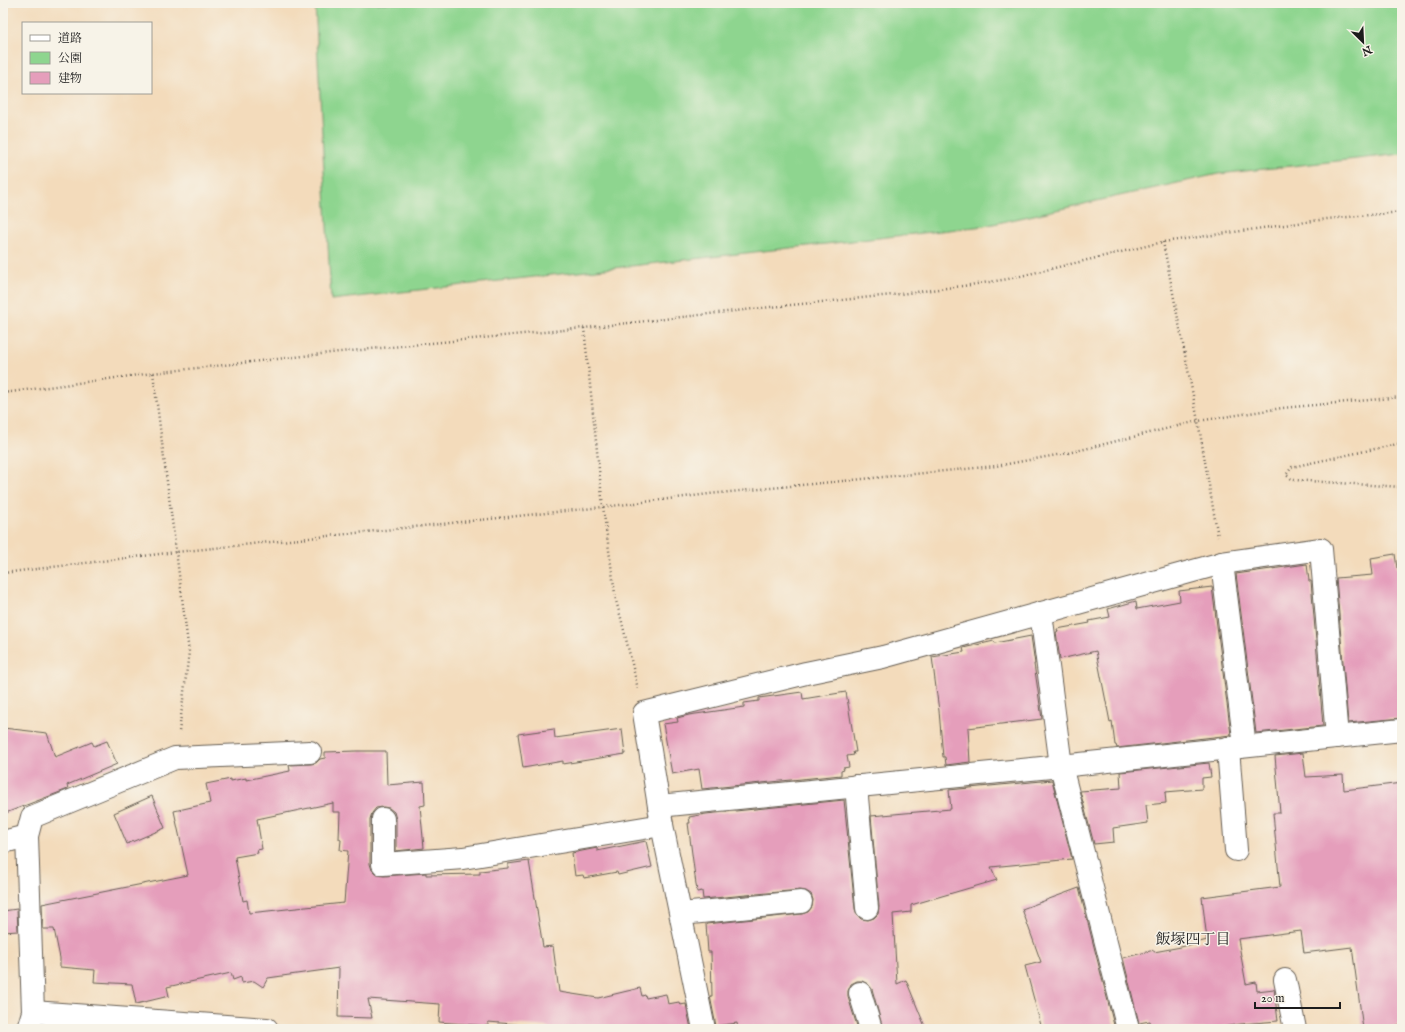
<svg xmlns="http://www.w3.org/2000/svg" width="1405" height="1032" font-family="'IM FELL English','Noto Serif JP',serif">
<rect width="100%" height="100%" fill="#f7f3e8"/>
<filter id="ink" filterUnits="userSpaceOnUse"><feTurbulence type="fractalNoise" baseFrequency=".025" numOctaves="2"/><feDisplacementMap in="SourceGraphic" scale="8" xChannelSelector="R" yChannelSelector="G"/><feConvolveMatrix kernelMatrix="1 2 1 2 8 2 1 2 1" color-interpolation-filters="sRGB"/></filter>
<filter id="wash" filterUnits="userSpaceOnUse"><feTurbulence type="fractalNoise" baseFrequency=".012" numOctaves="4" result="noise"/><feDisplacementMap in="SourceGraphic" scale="16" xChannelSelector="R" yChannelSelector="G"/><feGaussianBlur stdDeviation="0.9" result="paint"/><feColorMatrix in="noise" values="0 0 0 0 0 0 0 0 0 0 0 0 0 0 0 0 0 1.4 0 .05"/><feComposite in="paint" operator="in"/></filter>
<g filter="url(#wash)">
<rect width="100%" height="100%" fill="#f3dbbb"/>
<polygon fill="#8ed58f" stroke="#557856" points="315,3 1402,3 1402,154 1218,174 984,226 331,300"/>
<g id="blocks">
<g fill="#e59ebb" fill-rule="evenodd">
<polygon points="1395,554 1397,568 1399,567 1402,592 1402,718 1348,723 1336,578 1373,575 1371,558"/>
<polygon points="1307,564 1309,581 1311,581 1323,726 1256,733 1236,574"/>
<polygon points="1212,587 1231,735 1117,748 1116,745 1115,745 1112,721 1110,722 1096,651 1060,659 1056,632 1058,632 1057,629 1090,623 1089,621 1110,617 1108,609 1136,601 1137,609 1180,601 1179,591"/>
<polygon points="1031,636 1035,664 1034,664 1042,719 968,728 970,762 946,765 945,757 943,757 939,711 932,657 964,652 963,648 994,641 995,643"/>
<polygon points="802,692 803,699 846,692 856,752 853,752 854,755 847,756 849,767 843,768 844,770 841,771 841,775 702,789 699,769 672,774 663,724 678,722 677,718 689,715 744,707 744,703 759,701 759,698"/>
<polygon points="3,728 47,733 55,757 92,742 94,746 107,741 117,764 67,785 68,789 3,814"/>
<polygon points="554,729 555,738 622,729 625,754 563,764 563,761 523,768 518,734"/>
<path d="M356 751H386L387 785 424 782 425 805 420 806 424 848 396 851V819L394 812 389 808 383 807 376 808 372 813 370 819V864L372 870 377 875 384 876 426 873V875L480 874V871L508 868V864L529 861 543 947 553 946 559 992 598 998 640 988 642 996 645 995 646 998 666 994 668 1004 679 1002 680 1005 686 1004 691 1029H548L549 1027 488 1022V1026L439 1022 440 1004 368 999 372 1018 338 1017 339 968 268 978 263 987 254 981 242 983 241 977 233 980 231 973 167 987 169 996 136 1004 132 984 94 982 95 970 60 967V958L54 929H43L42 904 188 875 174 811 210 803 206 784 231 779V781L246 778V780L290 771 289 765 311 764 316 763 320 759 325 758V752ZM333 803V812H340L339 839 341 840 340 850 348 851 344 903 249 913 247 900 243 901 235 857 258 853 257 850 262 849 257 819Z"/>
<polygon points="1303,753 1306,777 1343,775 1344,790 1402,783 1402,1024 1384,1029 1363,1029 1352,947 1304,953 1301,931 1238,939 1246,984 1256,982 1257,991 1274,989 1278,1021 1241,1024 1209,1029 1152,1029 1150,1021 1139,1023 1123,958 1154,950 1154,952 1181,947 1207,940 1202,897 1280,887 1273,813 1280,813 1275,756"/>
<polygon points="1209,763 1211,777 1202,778 1202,789 1165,792 1166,803 1146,805 1148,823 1113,828 1114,842 1094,844 1080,791 1121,788 1120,772"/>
<polygon points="1052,780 1072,859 991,867 997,880 911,905 911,912 893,914 897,984 906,980 926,1029 883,1029 872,989 868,984 862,981 857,981 851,984 848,991 848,997 858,1029 738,1029 737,1023 716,1026 710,996 712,996 711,952 708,952 706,924 802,914 808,912 812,907 813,900 811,894 806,891 800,890 703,899 702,891 697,892 688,823 690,823 689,817 706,814 844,800 855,909 857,915 861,919 868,920 874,918 878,914 879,907 871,816 951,809 949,790"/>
<polygon points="152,796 165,828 127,844 114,813"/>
<polygon points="646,841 652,867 618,875 617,872 584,878 583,875 575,876 572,853 597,848 597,851"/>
<polygon points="1079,888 1115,1029 1042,1029 1025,966 1041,962 1022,909"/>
<polygon points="17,909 18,931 3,932 3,911"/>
</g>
</g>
</g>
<g filter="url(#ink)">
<use href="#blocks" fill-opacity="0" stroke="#675f54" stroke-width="1"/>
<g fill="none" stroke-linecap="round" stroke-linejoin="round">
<defs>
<g id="minor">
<polyline points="1222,563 1245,746"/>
<polyline points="1041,613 1061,766 1128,1029"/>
<polyline points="1228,748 1236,850"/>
<polyline points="856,786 867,908"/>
<polyline points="659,806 1061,766 1402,730"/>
<polyline points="383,819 383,864 463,858 662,825"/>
<polyline points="27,836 33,1012 28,1029"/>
<polyline points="3,842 27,836 32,817 175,758 310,752"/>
<polyline points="681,914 801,902"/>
<polyline points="1285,980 1295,1029"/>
<polyline points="860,993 871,1029"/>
<polyline points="33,1012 267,1029"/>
<polyline points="704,1029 662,825 644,713 806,673 883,657 1222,563 1321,549 1337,737"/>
</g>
</defs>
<use href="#minor" stroke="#675f54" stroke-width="24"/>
<g stroke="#675f54" stroke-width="2.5" stroke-dasharray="1 3" stroke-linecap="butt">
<polyline points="1163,242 1198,421 1218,537"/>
<polyline points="584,328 603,507 616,601 621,618 638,689"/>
<polyline points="153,373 189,652 179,732"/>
<polyline points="3,393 153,373 330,353 584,328 771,307 892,295 970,285 1008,279 1163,242 1327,219 1402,212"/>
<polyline points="1402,443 1292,467 1286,475 1293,480 1402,487"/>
<polyline points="3,573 176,552 603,507 709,494 996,466 1068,453 1198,421 1282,408 1402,397"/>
</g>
<use href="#minor" stroke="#fff" stroke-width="22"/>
</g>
</g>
<g text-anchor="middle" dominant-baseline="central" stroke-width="3" stroke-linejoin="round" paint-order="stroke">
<g font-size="15" fill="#1c1c1c" stroke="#f7f3e8">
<text x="1193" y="939">飯塚四丁目</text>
</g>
</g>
<rect width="1405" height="1032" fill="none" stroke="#f7f3e8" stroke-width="16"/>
<rect x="22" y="22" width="130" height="72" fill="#f7f3e8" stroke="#9f9d96"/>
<rect x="30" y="35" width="20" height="6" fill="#ffffff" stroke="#9f9d96"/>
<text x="58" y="42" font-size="12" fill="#1c1c1c">道路</text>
<rect x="30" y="52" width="20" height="12" fill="#8ed58f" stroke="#9f9d96"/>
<text x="58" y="62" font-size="12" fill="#1c1c1c">公園</text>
<rect x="30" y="72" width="20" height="12" fill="#e59ebb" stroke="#9f9d96"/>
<text x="58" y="82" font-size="12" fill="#1c1c1c">建物</text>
<g transform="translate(1363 42) rotate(156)" stroke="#f7f3e8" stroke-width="3" paint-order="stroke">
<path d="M0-3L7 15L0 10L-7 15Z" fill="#1c1c1c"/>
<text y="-6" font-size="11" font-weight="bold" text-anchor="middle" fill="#1c1c1c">N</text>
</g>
<path d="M1255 1002v6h85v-6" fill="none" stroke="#1c1c1c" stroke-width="2"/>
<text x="1261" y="1002" font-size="12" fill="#1c1c1c" stroke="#f7f3e8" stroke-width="3" paint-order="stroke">20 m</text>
</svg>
